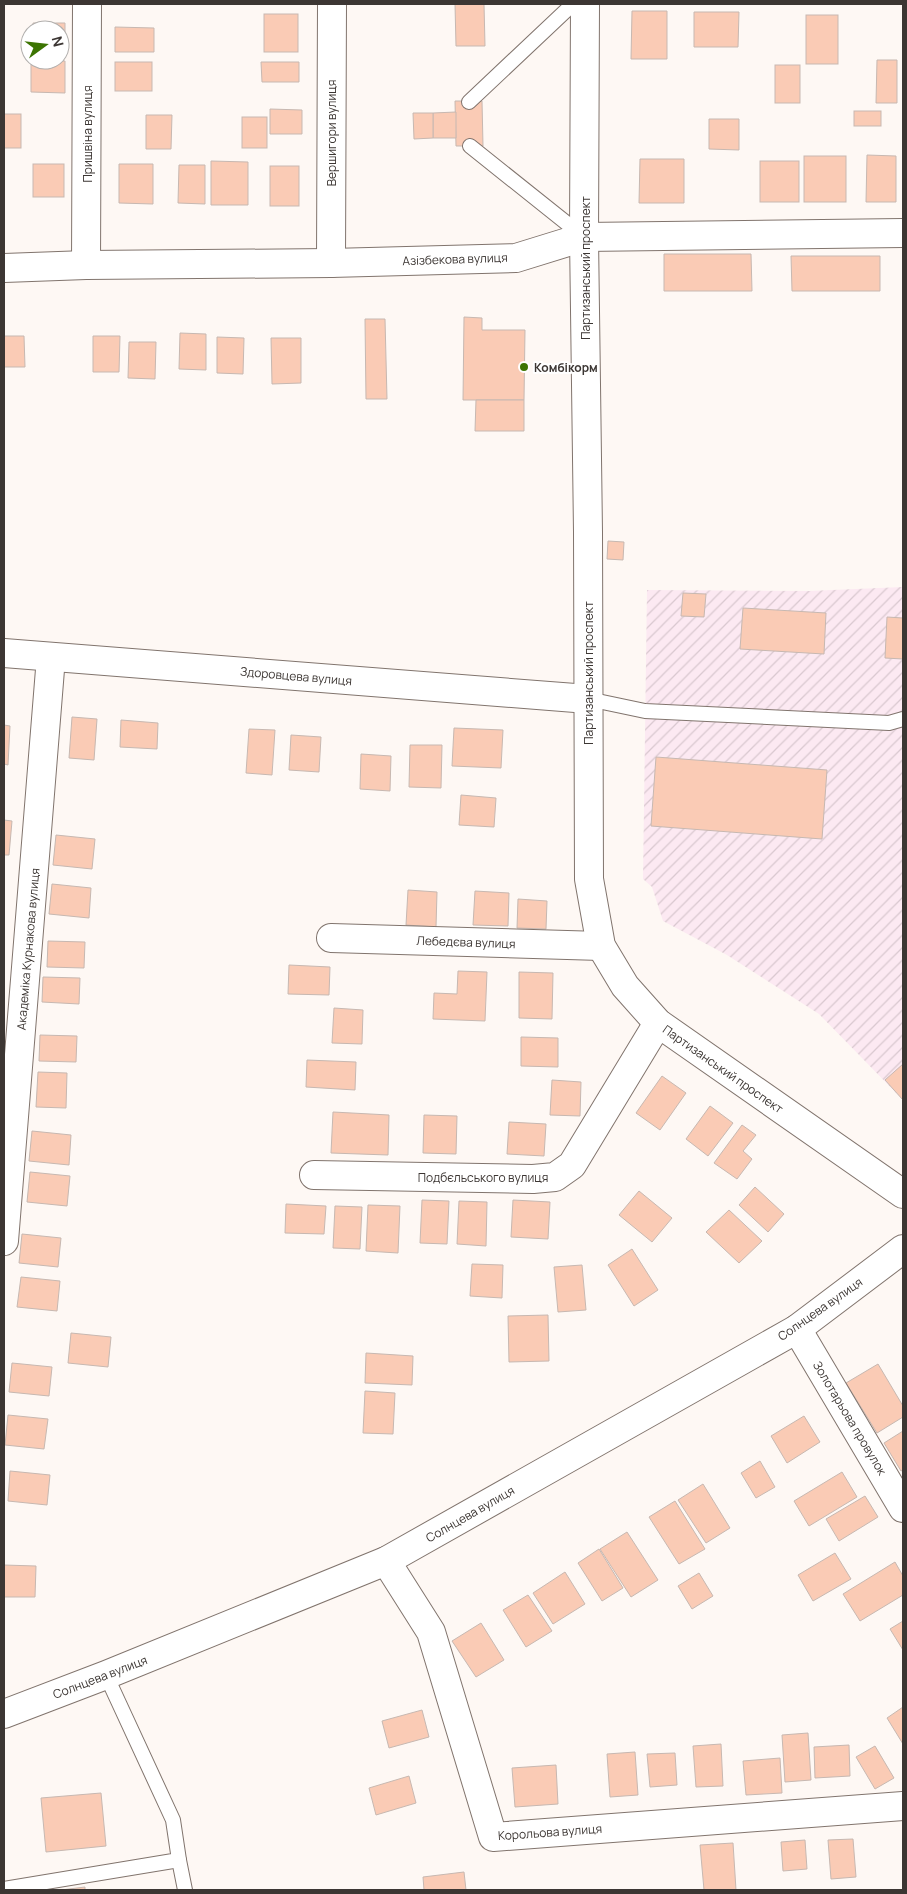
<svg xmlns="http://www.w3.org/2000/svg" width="907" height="1894" font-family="Manrope,sans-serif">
<defs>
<pattern id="industrial-furrows" width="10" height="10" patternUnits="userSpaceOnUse" patternTransform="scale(1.25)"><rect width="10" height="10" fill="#fce9f2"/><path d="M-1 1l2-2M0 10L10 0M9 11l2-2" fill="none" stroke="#d9c8d0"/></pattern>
</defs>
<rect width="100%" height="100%" fill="#fef8f4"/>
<polygon fill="url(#industrial-furrows)" points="903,587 903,1100 819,1014 727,955 663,921 652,887 643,879 647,590 809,591"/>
<g fill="#facbb5" stroke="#c7b8b1">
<polygon points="455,4 484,4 485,46 456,46"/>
<polygon points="632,11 667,11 667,59 631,59"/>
<polygon points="694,12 739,12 738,47 694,47"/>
<rect x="264" y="14" width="34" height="38"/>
<rect x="806" y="15" width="32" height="49"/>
<polygon points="33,23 65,23 65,52 60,52 60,30 33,30"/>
<polygon points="115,27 154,28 154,52 115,52"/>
<polygon points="877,60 897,60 897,103 876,103"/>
<polygon points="31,61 65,61 65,93 31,92"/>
<rect x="115" y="62" width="37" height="29"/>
<polygon points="261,62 299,62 299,82 262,82"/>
<rect x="775" y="65" width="25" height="38"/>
<polygon points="455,101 482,101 483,146 456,146"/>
<polygon points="270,109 302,110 302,134 270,134"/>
<rect x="854" y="111" width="27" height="15"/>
<polygon points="456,112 456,138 433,138 433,113"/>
<polygon points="413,113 433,113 433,138 414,139"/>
<rect x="4" y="114" width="17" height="34"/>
<polygon points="146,115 172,115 171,149 146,149"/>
<rect x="242" y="117" width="25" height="31"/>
<polygon points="709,119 739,119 739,150 709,149"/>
<polygon points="867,155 896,156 896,202 866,202"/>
<rect x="804" y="156" width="42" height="46"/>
<polygon points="640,159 684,159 684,203 639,203"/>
<polygon points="211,161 248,162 248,205 211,205"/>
<rect x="760" y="161" width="39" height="41"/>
<rect x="33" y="164" width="31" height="33"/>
<polygon points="119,164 153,164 153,204 119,203"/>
<polygon points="179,165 205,165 205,204 178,203"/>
<rect x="270" y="166" width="29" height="40"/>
<polygon points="664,254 751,254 752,291 664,291"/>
<polygon points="791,256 880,256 880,291 792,291"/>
<polygon points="464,317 482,318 482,330 525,330 524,400 463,400"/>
<polygon points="365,319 385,319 387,399 366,399"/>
<polygon points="180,333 206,334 206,370 179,369"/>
<polygon points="4,336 24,336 25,367 4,367"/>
<polygon points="93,336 120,336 119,372 93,372"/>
<polygon points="217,337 244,338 243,374 217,373"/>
<polygon points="271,338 301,338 301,383 272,384"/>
<polygon points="129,342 156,342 155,379 128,378"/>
<polygon points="476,400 524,400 524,431 475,431"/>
<polygon points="608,541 624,542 623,560 607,559"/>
<polygon points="683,593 706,594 704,617 681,616"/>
<polygon points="743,608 826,613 824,654 740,649"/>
<polygon points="887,617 903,618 903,659 885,658"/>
<polygon points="72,717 97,719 94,760 69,758"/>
<polygon points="121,720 158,723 157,749 120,747"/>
<polygon points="4,725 10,726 8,765 4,764"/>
<polygon points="454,728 503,730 501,768 452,766"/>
<polygon points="249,729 275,730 272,775 246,773"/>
<polygon points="291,735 321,737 319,772 289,770"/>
<polygon points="410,745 442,745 441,788 409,787"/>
<polygon points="361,754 391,756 390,791 360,789"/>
<polygon points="656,757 827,770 822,839 651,826"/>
<polygon points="461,795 496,798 494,827 459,825"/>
<polygon points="4,820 12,821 9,855 4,855"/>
<polygon points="56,835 95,839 92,869 53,865"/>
<polygon points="52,884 91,888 89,918 49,914"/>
<polygon points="408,890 437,892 436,927 406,925"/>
<polygon points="475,891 509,893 508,926 473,925"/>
<polygon points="518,899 547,901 546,929 517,928"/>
<polygon points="48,941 85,942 84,968 47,967"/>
<polygon points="289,965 330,967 329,995 288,994"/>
<polygon points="458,971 487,972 485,1021 433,1019 434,993 457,994"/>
<polygon points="519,972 553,973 552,1019 519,1018"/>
<polygon points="43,977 80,978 79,1004 42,1002"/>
<polygon points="334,1008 363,1010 362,1044 332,1043"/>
<polygon points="40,1035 77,1036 76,1062 39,1061"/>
<polygon points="521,1037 558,1038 558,1067 521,1066"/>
<polygon points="307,1060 356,1062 355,1090 306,1087"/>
<polygon points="903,1064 903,1100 885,1080"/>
<polygon points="38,1072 67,1073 66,1108 36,1107"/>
<polygon points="662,1076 686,1093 660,1130 636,1113"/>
<polygon points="552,1080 581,1082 580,1116 550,1115"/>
<polygon points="710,1106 733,1123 708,1156 686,1139"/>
<polygon points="333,1112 389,1115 388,1155 331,1153"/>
<polygon points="424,1115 457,1116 456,1154 423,1153"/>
<polygon points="509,1122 546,1124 544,1156 507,1154"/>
<polygon points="742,1125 756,1135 743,1151 752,1159 737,1179 714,1163"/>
<polygon points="32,1131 71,1135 69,1165 29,1161"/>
<polygon points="30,1172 70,1176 67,1206 27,1202"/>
<polygon points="755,1187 784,1214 768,1232 739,1205"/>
<polygon points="639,1191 672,1218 652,1242 619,1215"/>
<polygon points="422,1200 449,1201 447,1244 420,1243"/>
<polygon points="513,1200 550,1202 548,1239 511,1237"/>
<polygon points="459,1201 487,1202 486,1246 457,1244"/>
<polygon points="286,1204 326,1206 324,1234 285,1233"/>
<polygon points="368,1205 400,1206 398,1253 366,1251"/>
<polygon points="335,1206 362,1207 360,1249 333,1248"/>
<polygon points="729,1210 762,1241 739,1263 706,1232"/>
<polygon points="22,1234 61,1238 58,1267 19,1263"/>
<polygon points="632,1249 658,1290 634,1306 608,1265"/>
<polygon points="472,1264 503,1265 502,1298 470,1296"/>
<polygon points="582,1265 586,1310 558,1312 554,1267"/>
<polygon points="21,1277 60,1281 57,1311 17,1307"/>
<polygon points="548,1315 549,1361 509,1362 508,1316"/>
<polygon points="71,1333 111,1337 108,1367 68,1363"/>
<polygon points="366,1353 413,1356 412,1385 365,1383"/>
<polygon points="12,1363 52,1367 49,1396 9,1392"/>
<polygon points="878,1364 903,1406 903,1417 877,1433 846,1383"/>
<polygon points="365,1391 395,1393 393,1434 363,1433"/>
<polygon points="8,1415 48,1419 44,1449 5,1445"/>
<polygon points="804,1416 820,1442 787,1463 771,1436"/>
<polygon points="903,1431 903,1470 901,1471 884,1443"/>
<polygon points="760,1461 775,1487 756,1498 741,1473"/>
<polygon points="10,1471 50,1475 47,1505 8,1501"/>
<polygon points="842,1472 857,1497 809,1526 794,1501"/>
<polygon points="703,1484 730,1528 706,1543 678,1500"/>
<polygon points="865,1496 878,1517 839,1541 826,1519"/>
<polygon points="675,1501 705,1549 679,1564 649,1517"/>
<polygon points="627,1532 658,1580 631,1597 600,1549"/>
<polygon points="599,1549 623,1588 602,1601 578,1563"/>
<polygon points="835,1553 851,1579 813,1601 798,1575"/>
<polygon points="895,1562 903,1576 903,1595 860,1621 843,1594"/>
<polygon points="4,1565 36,1566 35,1597 4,1597"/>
<polygon points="565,1572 585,1604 553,1624 533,1593"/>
<polygon points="699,1573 713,1596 692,1609 678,1586"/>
<polygon points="528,1595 552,1631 526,1647 503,1610"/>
<polygon points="903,1621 903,1650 890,1629"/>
<polygon points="481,1623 504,1660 476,1677 452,1641"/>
<polygon points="903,1707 903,1744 887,1718"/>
<polygon points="422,1710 429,1737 389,1748 382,1721"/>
<polygon points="808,1733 811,1780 785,1782 782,1735"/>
<polygon points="721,1744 723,1786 696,1787 693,1746"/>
<polygon points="849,1745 850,1776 815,1778 814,1747"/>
<polygon points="875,1746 894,1778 875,1789 856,1757"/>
<polygon points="635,1752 638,1795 610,1797 607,1754"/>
<polygon points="675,1753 677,1785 650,1787 647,1754"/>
<polygon points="780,1758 782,1793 746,1795 743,1761"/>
<polygon points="556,1765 558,1804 515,1807 512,1768"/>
<polygon points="409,1776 416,1803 376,1815 369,1788"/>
<polygon points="101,1793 106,1846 46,1852 41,1798"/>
<polygon points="853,1839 856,1877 831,1879 828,1840"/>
<polygon points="805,1840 807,1869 783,1871 781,1842"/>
<polygon points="733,1843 736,1890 704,1890 700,1845"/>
<polygon points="464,1872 466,1890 424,1890 423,1877"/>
<polygon points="85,1887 85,1890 61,1890"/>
</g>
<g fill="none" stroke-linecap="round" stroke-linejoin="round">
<defs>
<g id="service">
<polyline points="469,102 573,4"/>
<polyline points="470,146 584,237"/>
<polyline points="588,699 645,711 889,723 903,719"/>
<polyline points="179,1860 185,1890"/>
<polyline points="4,1889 179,1860 173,1820 106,1675"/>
</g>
<g id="minor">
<polyline points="331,263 332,4"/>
<polyline points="86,265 87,4"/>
<polyline points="4,268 86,265 331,263 516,258 584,237 903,233"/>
<polyline points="4,653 588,699"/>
<polyline points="331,938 601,946"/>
<polyline points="314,1175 533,1179 555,1177 572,1165 658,1023"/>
<polyline points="4,1241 51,657"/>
<polyline points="797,1329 903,1508"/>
<polyline points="386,1561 431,1632 493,1837 903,1806"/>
<polyline points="4,1714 106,1675 386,1561 797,1329 903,1249"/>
</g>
<polyline id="tertiary" points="585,4 584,237 588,532 589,879 601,946 625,986 658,1023 903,1194"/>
</defs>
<use href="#service" stroke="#81746d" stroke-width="16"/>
<use href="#minor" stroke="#81746d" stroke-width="30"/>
<use href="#tertiary" stroke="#81746d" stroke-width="30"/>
<use href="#service" stroke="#fff" stroke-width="14"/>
<use href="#minor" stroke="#fff" stroke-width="28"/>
<use href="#tertiary" stroke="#fff" stroke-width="28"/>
</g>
<circle fill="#3c7402" stroke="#fff" stroke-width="2" cx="524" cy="367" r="5"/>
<g text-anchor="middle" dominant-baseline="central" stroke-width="4" stroke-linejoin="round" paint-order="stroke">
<g font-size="12" fill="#3c3633" stroke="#fff">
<text transform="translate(331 133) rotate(-90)">Вершигори вулиця</text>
<text transform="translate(87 134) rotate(-90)">Пришвіна вулиця</text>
<text transform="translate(455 259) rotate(-2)">Азізбекова вулиця</text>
<text transform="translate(585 268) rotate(-90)">Партизанський проспект</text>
<text transform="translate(588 673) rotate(-90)">Партизанський проспект</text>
<text transform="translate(296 676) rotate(5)">Здоровцева вулиця</text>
<text transform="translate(466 942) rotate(2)">Лебедєва вулиця</text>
<text transform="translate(28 949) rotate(-85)">Академіка Курнакова вулиця</text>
<text transform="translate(723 1069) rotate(35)">Партизанський проспект</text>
<text x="483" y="1177">Подбєльського вулиця</text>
<text transform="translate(820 1309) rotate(-35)">Солнцева вулиця</text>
<text transform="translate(850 1418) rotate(59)">Золотарьова провулок</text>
<text transform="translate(470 1514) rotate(-30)">Солнцева вулиця</text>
<text transform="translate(100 1677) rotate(-21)">Солнцева вулиця</text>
<text transform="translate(550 1832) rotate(-4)">Корольова вулиця</text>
</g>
<g font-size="12" font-weight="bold" fill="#3c3633" stroke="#fff" text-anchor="start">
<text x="534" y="367">Комбікорм</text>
</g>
</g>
<rect width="907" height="1894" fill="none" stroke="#3c3633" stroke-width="10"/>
<g transform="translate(45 45) rotate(75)"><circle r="24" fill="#ffffff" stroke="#b1afad"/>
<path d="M0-4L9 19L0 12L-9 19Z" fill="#3c7402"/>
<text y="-8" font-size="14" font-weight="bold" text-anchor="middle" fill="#3c3633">N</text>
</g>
</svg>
